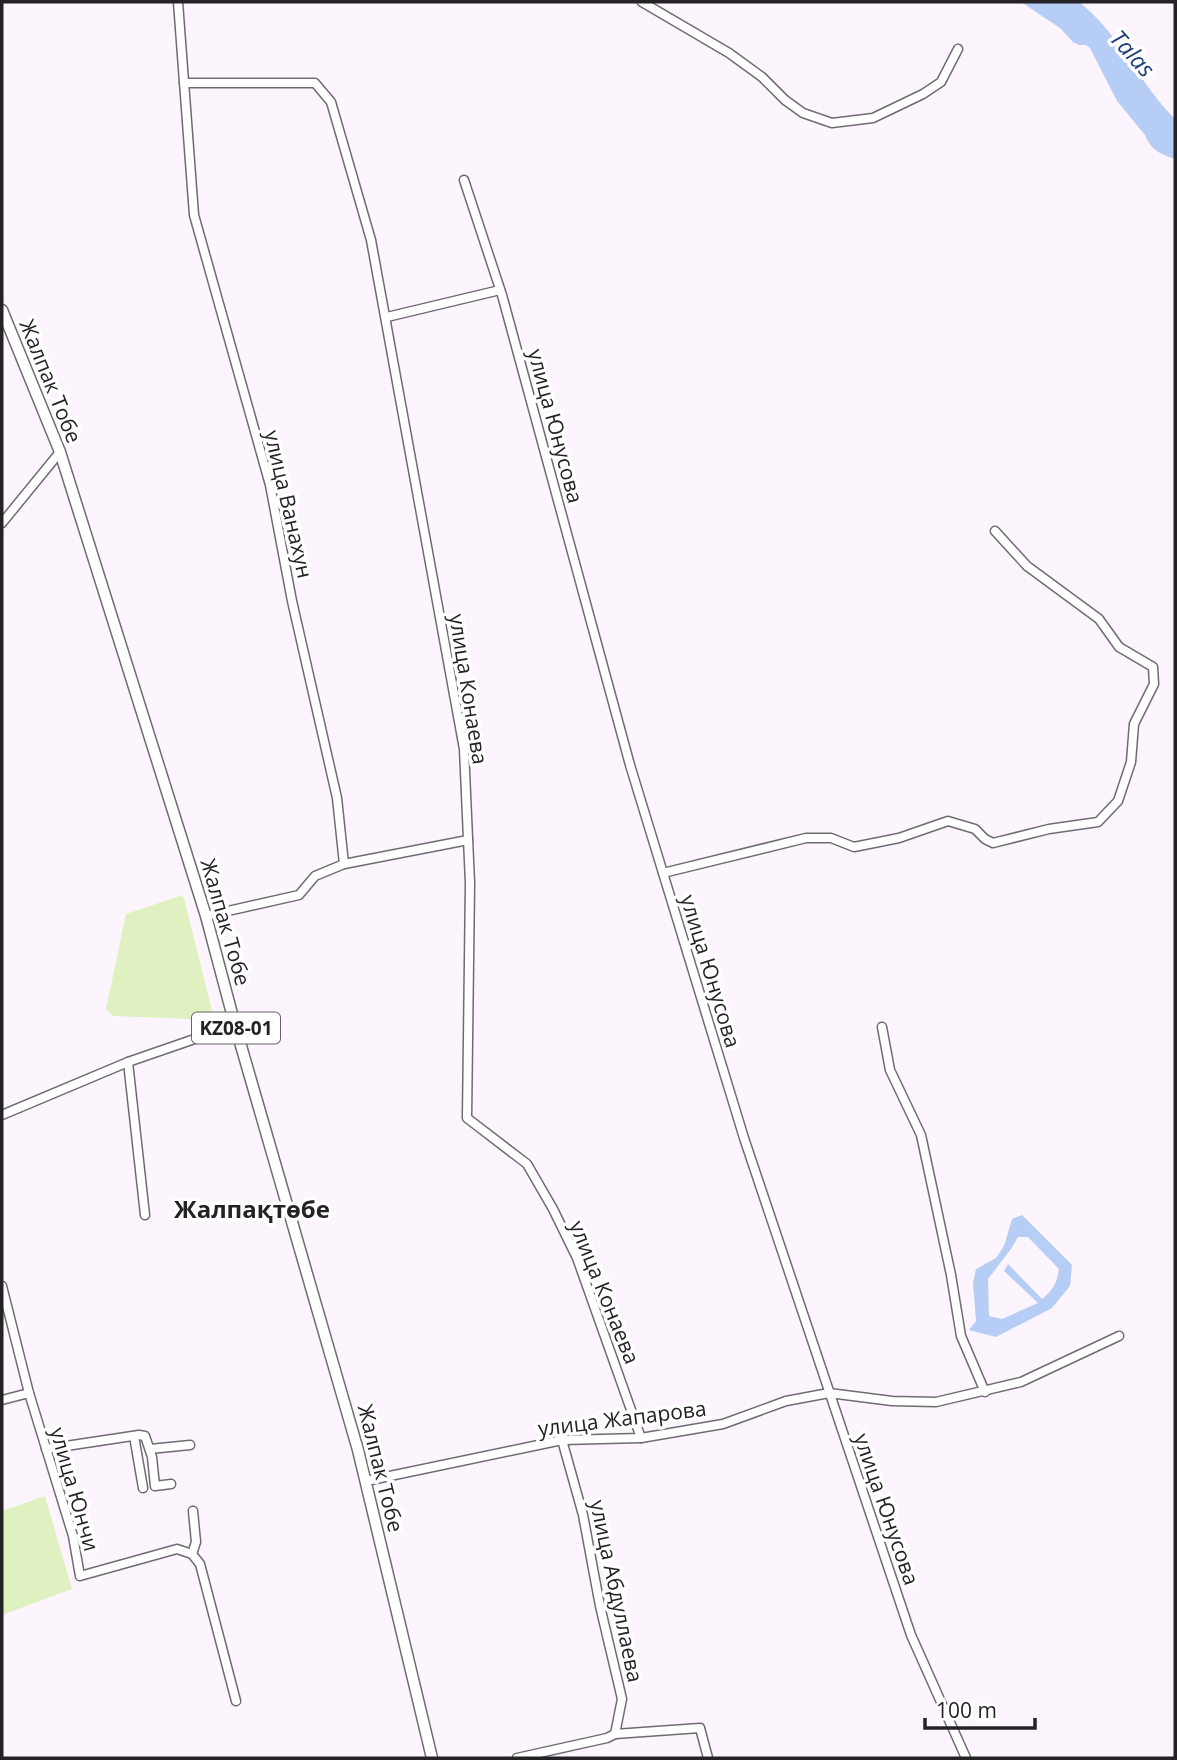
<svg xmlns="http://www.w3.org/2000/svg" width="1177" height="1760" font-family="'Open Sans',sans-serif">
<rect width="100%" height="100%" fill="#fcf5fd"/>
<g fill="#dff0c1">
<polygon points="183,895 212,1011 191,1019 113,1016 106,1009 126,914"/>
<polygon points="45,1496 72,1589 2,1615 2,1511"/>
</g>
<g fill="#b6cdf6" fill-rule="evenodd">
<path d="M1021 2H1079C1119 33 1139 83 1175 119V159C1160 154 1151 150 1145 135L1117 101 1090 48 1086 45H1079L1073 42 1060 28Z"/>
<path d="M1022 1215 1072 1265 1070 1286 1052 1308 996 1337 969 1330 976 1321 973 1283 976 1269 996 1258 1004 1246 1012 1219ZM1018 1237H1028L1059 1269C1057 1283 1053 1290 1042 1299L1008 1264 1004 1271 1038 1303 1002 1319 989 1316 988 1279 1011 1249Z"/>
</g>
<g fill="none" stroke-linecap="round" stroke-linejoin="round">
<defs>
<g id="minor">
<polyline points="178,2 194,215 270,485 292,601 337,798 344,864 315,876 299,895 206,916"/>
<polyline points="642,2 729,53 762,77 785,100 803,113 832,123 873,118 923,94 941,82 958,49"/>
<polyline points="184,83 315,83 331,102 371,240 464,749 470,883 467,1118 527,1164 553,1209 577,1258 641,1438"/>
<polyline points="464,180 502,295 630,765 744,1138 911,1635 966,1758"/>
<polyline points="387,317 500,290"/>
<polyline points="2,523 60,452"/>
<polyline points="344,864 468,840"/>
<polyline points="663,873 806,838 831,838 854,847 899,838 948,821 975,829 985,839 993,843 1049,829 1098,822 1118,801 1131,762 1134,724 1154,684 1153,667 1119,647 1099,619 1027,566 995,531"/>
<polyline points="882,1027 890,1070 921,1135 951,1275 961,1336 985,1392"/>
<polyline points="128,1062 145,1215"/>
<polyline points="2,1115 128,1062 235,1025"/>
<polyline points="2,1286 29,1393 73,1536 80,1576 177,1549 192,1554 200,1564 236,1701"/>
<polyline points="2,1400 29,1393"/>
<polyline points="134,1436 143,1488"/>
<polyline points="46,1449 139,1435 145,1436 152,1457 155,1486 171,1484"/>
<polyline points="150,1449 190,1445"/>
<polyline points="366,1481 562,1440 641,1438 723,1424 786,1401 829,1393 892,1401 936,1402 1021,1382 1119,1336"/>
<polyline points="192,1554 196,1542 193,1511"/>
<polyline points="615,1734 700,1728 708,1758"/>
<polyline points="517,1758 607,1738 615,1734 622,1699 600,1606 583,1515 562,1440"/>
</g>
<polyline id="major" points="2,310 60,452 206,916 235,1025 358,1450 432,1758"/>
</defs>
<use href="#minor" stroke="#706b72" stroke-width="11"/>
<use href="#major" stroke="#706b72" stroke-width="13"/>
<use href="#minor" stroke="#fff" stroke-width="8"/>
<use href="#major" stroke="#fff" stroke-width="10"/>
</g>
<g text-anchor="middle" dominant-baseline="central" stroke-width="7" stroke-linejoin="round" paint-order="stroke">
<rect fill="#fff" stroke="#666466" stroke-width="2" x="192" y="1012.5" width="88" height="31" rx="5"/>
<g font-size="19" font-weight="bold" fill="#242225">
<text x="236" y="1028">KZ08-01</text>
</g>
<g font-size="21" fill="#242225" stroke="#fff">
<text transform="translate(51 381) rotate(68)">Жалпак Тобе</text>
<text transform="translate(556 426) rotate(75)">улица Юнусова</text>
<text transform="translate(289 504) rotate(77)">улица Ванахун</text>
<text transform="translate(469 689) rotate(81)">улица Конаева</text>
<text transform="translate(226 922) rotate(74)">Жалпак Тобе</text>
<text transform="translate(711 971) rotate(73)">улица Юнусова</text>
<text transform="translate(605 1292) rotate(68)">улица Конаева</text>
<text transform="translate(622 1418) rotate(-7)">улица Жапарова</text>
<text transform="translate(381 1468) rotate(76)">Жалпак Тобе</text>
<text transform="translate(75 1489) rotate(74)">улица Юнчи</text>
<text transform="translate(887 1509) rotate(71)">улица Юнусова</text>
<text transform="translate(617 1591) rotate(78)">улица Абдуллаева</text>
</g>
<g font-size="23" font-style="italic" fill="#1d3c78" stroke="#fff">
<text transform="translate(1133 53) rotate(48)">Talas</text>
</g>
<g font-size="24" font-weight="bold" fill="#242225" stroke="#fff">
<text x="252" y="1208">Жалпақтөбе</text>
</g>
</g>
<rect width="1177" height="1760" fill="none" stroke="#242225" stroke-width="7"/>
<path d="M925 1718v10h110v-10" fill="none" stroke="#242225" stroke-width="3.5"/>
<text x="936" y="1718" font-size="21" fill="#242225" stroke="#ffffff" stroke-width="5" paint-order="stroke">100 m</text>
</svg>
